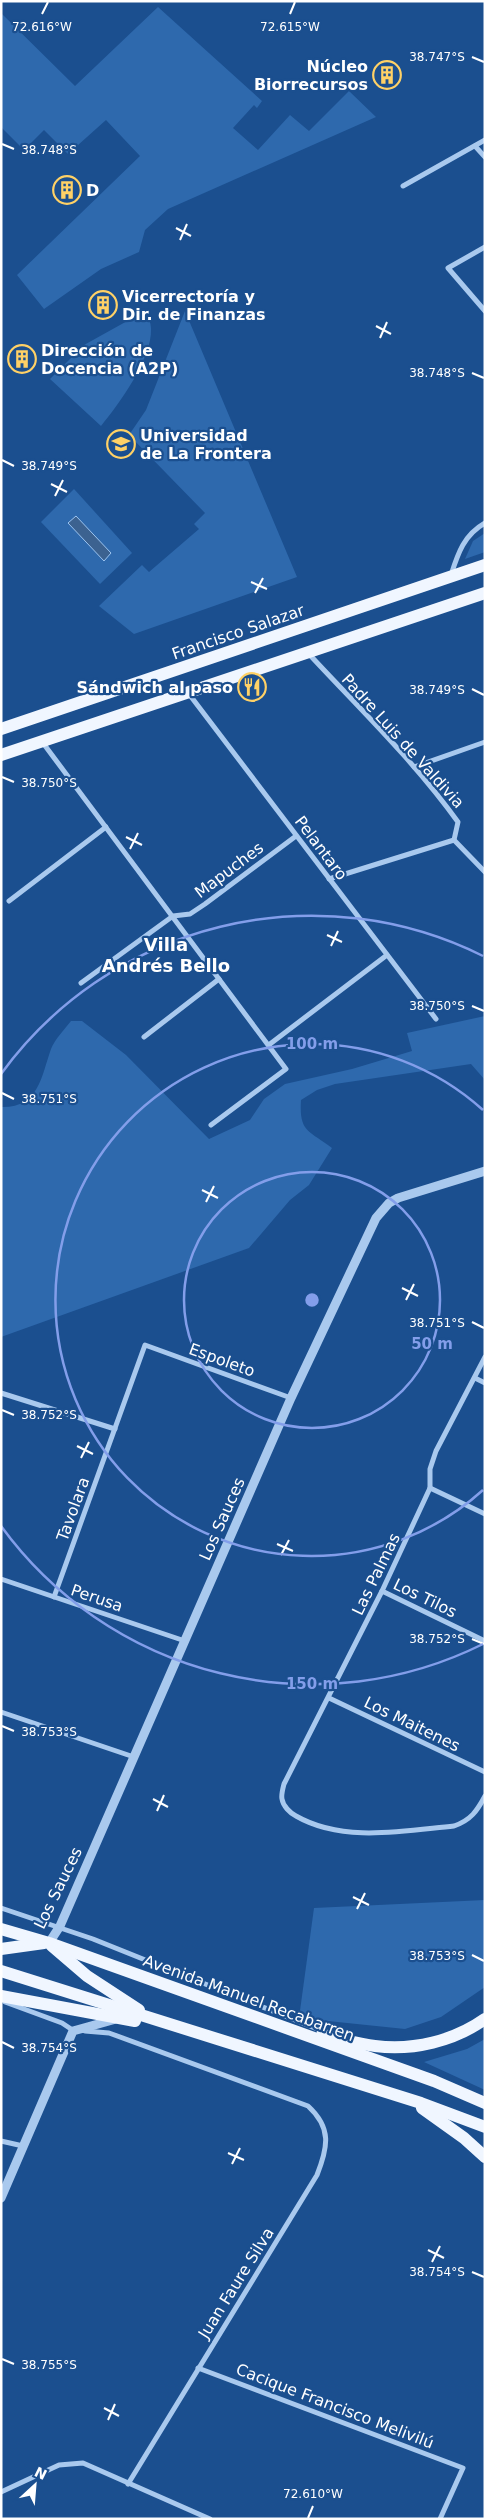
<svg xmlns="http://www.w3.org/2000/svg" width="486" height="2520" font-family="'DejaVu Sans',sans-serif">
<rect width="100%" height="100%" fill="#1b4f8f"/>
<g fill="#2e69ad">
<polygon points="158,7 262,101 257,108 254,105 233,128 258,150 290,115 309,131 349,91 376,117 168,209 145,230 139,252 101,269 44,309 17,275 140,156 106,120 68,154 44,130 24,150 1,127 1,13 75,86"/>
<path d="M147 310C148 316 151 323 151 329 152 359 119 404 101 426L50 379 84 345Z"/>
<polygon points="185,311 297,577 134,634 99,606 142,565 149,572 199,529 194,524 205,513 129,435 146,410"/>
<polygon points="74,489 132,553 100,584 41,522"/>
<polygon points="485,533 485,552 465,559 473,541"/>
<path d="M485 1016V1080L471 1064 335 1084 317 1090 301 1100C299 1132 308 1130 332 1148L309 1185 290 1200 249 1248 1 1337V1107C39 1108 41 1077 51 1049 55 1039 65 1029 71 1021H82L126 1055 209 1139 250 1120 264 1099 285 1084 352 1069 412 1051 407 1033Z"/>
<polygon points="485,1900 485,1987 441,2017 405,2029 299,2018 314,1908"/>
<polygon points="485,2039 485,2090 424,2062 467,2049"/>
</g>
<polygon fill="#3c6290" stroke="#9cc4f0" points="76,516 111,553 104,561 68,523"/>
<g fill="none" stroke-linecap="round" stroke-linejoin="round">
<g stroke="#a9c9ee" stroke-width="5">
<polyline points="475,146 485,157"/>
<polyline points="403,186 485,140"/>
<polyline points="485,247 448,268 485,311"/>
<path d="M451 575C458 553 464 535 485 523"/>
<path d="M308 653C359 708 414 761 458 822L454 840 485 872"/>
<polyline points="189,694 436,1019"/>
<polyline points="43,743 286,1069 211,1125"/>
<polyline points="414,767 485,742"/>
<polyline points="329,879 454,840"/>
<polyline points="9,901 106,827"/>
<polyline points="81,983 173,916 190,914 205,904 296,836"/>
<polyline points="144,1037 219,979"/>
<polyline points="270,1044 387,955"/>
<path d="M485 1357 436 1451 430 1469V1488L382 1591 284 1784C283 1788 281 1795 282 1799 283 1806 290 1813 296 1816 343 1843 403 1831 454 1826 471 1820 477 1811 485 1796"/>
<polyline points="475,1378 485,1383"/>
<polyline points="1,1393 115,1429"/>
<polyline points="430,1488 485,1514"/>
<polyline points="1,1579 185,1641"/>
<polyline points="382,1591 485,1641"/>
<polyline points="54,1597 145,1345 291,1398"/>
<polyline points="329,1698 485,1772"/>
<polyline points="1,1712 134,1757"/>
<polyline points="1,1908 93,1939 325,2032"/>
<polyline points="5,2002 62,2023 74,2031"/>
<path d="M85 2031 109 2033 308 2106C332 2128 328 2147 317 2175L128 2484"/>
<polyline points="1,2141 23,2146"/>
<polyline points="198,2368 463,2468 440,2519"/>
<polyline points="1,2492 59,2465 83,2463 210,2519"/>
</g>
<g stroke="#a9c9ee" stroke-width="9">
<polyline points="49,1943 60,1926 291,1398 376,1218 389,1203 398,1198 485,1171"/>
<polyline points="1,2198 73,2031 116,2019"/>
</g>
<g stroke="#f0f6ff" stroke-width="12">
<polyline points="1,729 485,565"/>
<polyline points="1,755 485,593"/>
<polyline points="1,1929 49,1943 434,2081 485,2103"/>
<polyline points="52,1946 87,1976 139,2010"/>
<polyline points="1,1949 44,1943"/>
<polyline points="1,1971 421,2103 485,2127"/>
<polyline points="1,1996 135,2021"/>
<path d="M322 2035C340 2038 357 2044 375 2046 413 2051 454 2041 485 2019"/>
<polyline points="422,2108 464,2138 485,2157"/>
</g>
</g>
<path fill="none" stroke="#fff" stroke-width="2" d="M42 14 48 2M290 14 295 2M472 57 484 62M2 144 14 149M176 228 191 236M180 240 187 224M376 326 391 334M380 338 387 322M472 373 484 378M2 460 14 466M51 484 67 492M55 496 63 480M251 582 267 589M255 593 263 578M472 689 484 695M2 777 14 782M126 837 142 845M130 849 138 833M327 935 342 942M331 946 338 931M472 1006 484 1011M2 1093 14 1099M202 1190 218 1198M206 1202 214 1186M402 1288 418 1296M406 1300 414 1284M472 1322 484 1328M2 1410 14 1415M77 1446 93 1454M81 1458 89 1442M277 1544 293 1551M281 1555 289 1540M472 1639 484 1644M2 1726 14 1731M153 1799 168 1807M157 1811 164 1795M353 1897 369 1905M357 1909 365 1893M472 1955 484 1961M2 2042 14 2048M228 2153 244 2160M232 2164 240 2148M428 2250 444 2258M432 2262 440 2246M472 2272 484 2277M2 2359 14 2364M104 2408 119 2416M108 2420 115 2404M308 2518 313 2506"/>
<g fill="none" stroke="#839eea" stroke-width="2.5">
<circle cx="312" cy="1300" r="128"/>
<path d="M483 1490A256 256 0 1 1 483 1110"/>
<path d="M483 1644A384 384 0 0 1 1 1526M1 1074A384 384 0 0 1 483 956"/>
</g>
<defs>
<symbol id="building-ring" viewBox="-11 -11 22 22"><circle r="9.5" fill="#1b4f8f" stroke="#ffd166" stroke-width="1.5"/><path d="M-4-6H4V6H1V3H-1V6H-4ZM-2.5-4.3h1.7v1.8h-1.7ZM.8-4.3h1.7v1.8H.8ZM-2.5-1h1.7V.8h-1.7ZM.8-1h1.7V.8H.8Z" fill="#ffd166"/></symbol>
<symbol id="university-ring" viewBox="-11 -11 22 22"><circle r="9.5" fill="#1b4f8f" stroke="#ffd166" stroke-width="1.5"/><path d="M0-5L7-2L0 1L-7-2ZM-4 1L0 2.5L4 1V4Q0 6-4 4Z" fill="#ffd166"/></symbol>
<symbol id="restaurant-ring" viewBox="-11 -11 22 22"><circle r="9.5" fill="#1b4f8f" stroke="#ffd166" stroke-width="1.5"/><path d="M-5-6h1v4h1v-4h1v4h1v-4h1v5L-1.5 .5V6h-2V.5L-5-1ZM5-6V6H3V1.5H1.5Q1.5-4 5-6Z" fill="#ffd166"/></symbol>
</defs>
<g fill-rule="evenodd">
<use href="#building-ring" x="371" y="59" width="32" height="32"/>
<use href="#building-ring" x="51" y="174" width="32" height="32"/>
<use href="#building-ring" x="87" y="289" width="32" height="32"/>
<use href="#building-ring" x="6" y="343" width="32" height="32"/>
<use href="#university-ring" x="105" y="428" width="32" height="32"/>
<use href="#restaurant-ring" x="236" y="671" width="32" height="32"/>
</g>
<g text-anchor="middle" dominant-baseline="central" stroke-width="4.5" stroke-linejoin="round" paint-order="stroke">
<g font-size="16" font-weight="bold" fill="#fff" stroke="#1b4f8f" text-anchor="start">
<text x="368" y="66" text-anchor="end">Núcleo<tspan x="368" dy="18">Biorrecursos</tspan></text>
<text x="86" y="190">D</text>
<text x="122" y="296">Vicerrectoría y<tspan x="122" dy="18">Dir. de Finanzas</tspan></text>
<text x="41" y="350">Dirección de<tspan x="41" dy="18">Docencia (A2P)</tspan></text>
<text x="140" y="435">Universidad<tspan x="140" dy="18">de La Frontera</tspan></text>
<text x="233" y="687" text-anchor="end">Sándwich al paso</text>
</g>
<g font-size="16" fill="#fff" stroke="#1b4f8f">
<text transform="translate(238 632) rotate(-19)">Francisco Salazar</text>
<text transform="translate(403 741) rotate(48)">Padre Luis de Valdivia</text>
<text transform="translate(321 848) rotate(53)">Pelantaro</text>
<text transform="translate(229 870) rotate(-37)">Mapuches</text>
<text transform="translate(222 1360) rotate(20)">Espoleto</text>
<text transform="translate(73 1509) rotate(-70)">Tavolara</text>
<text transform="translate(222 1519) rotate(-66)">Los Sauces</text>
<text transform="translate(376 1574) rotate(-64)">Las Palmas</text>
<text transform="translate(97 1598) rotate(19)">Perusa</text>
<text transform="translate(425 1598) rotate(26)">Los Tilos</text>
<text transform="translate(412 1724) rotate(26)">Los Maitenes</text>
<text transform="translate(58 1888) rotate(-64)">Los Sauces</text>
<text transform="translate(249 1998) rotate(20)">Avenida Manuel Recabarren</text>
<text transform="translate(236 2283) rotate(-58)">Juan Faure Silva</text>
<text transform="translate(335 2406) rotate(21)">Cacique Francisco Melivilú</text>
</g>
<g font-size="18" font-weight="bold" fill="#fff" stroke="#1b4f8f">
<text x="166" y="944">Villa<tspan x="166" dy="21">Andrés Bello</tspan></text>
</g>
</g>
<g font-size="12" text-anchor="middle" fill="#fff" stroke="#1b4f8f" stroke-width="4.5" stroke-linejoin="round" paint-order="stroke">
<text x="42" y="31">72.616°W</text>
<text x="290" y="31">72.615°W</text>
<text x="437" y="61">38.747°S</text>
<text x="49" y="154">38.748°S</text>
<text x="437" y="377">38.748°S</text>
<text x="49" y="470">38.749°S</text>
<text x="437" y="694">38.749°S</text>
<text x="49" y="787">38.750°S</text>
<text x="437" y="1010">38.750°S</text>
<text x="49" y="1103">38.751°S</text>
<text x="437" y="1327">38.751°S</text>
<text x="49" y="1419">38.752°S</text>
<text x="437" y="1643">38.752°S</text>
<text x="49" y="1736">38.753°S</text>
<text x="437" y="1960">38.753°S</text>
<text x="49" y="2052">38.754°S</text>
<text x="437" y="2276">38.754°S</text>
<text x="49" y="2369">38.755°S</text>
<text x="313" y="2498">72.610°W</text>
</g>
<circle cx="312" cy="1300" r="8" fill="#839eea" stroke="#1b4f8f" stroke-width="2.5"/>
<g font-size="15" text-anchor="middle" font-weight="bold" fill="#839eea" stroke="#1b4f8f" stroke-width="4.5" stroke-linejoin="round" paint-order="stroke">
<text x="312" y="1049">100 m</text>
<text x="432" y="1349">50 m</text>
<text x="312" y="1689">150 m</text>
</g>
<rect width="486" height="2520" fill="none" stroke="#ffffff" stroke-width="5"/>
<g transform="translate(35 2485) rotate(26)" stroke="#1b4f8f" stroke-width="4" paint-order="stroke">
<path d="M0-4L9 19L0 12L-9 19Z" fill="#ffffff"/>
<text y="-8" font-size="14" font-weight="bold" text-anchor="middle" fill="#ffffff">N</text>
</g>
</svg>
